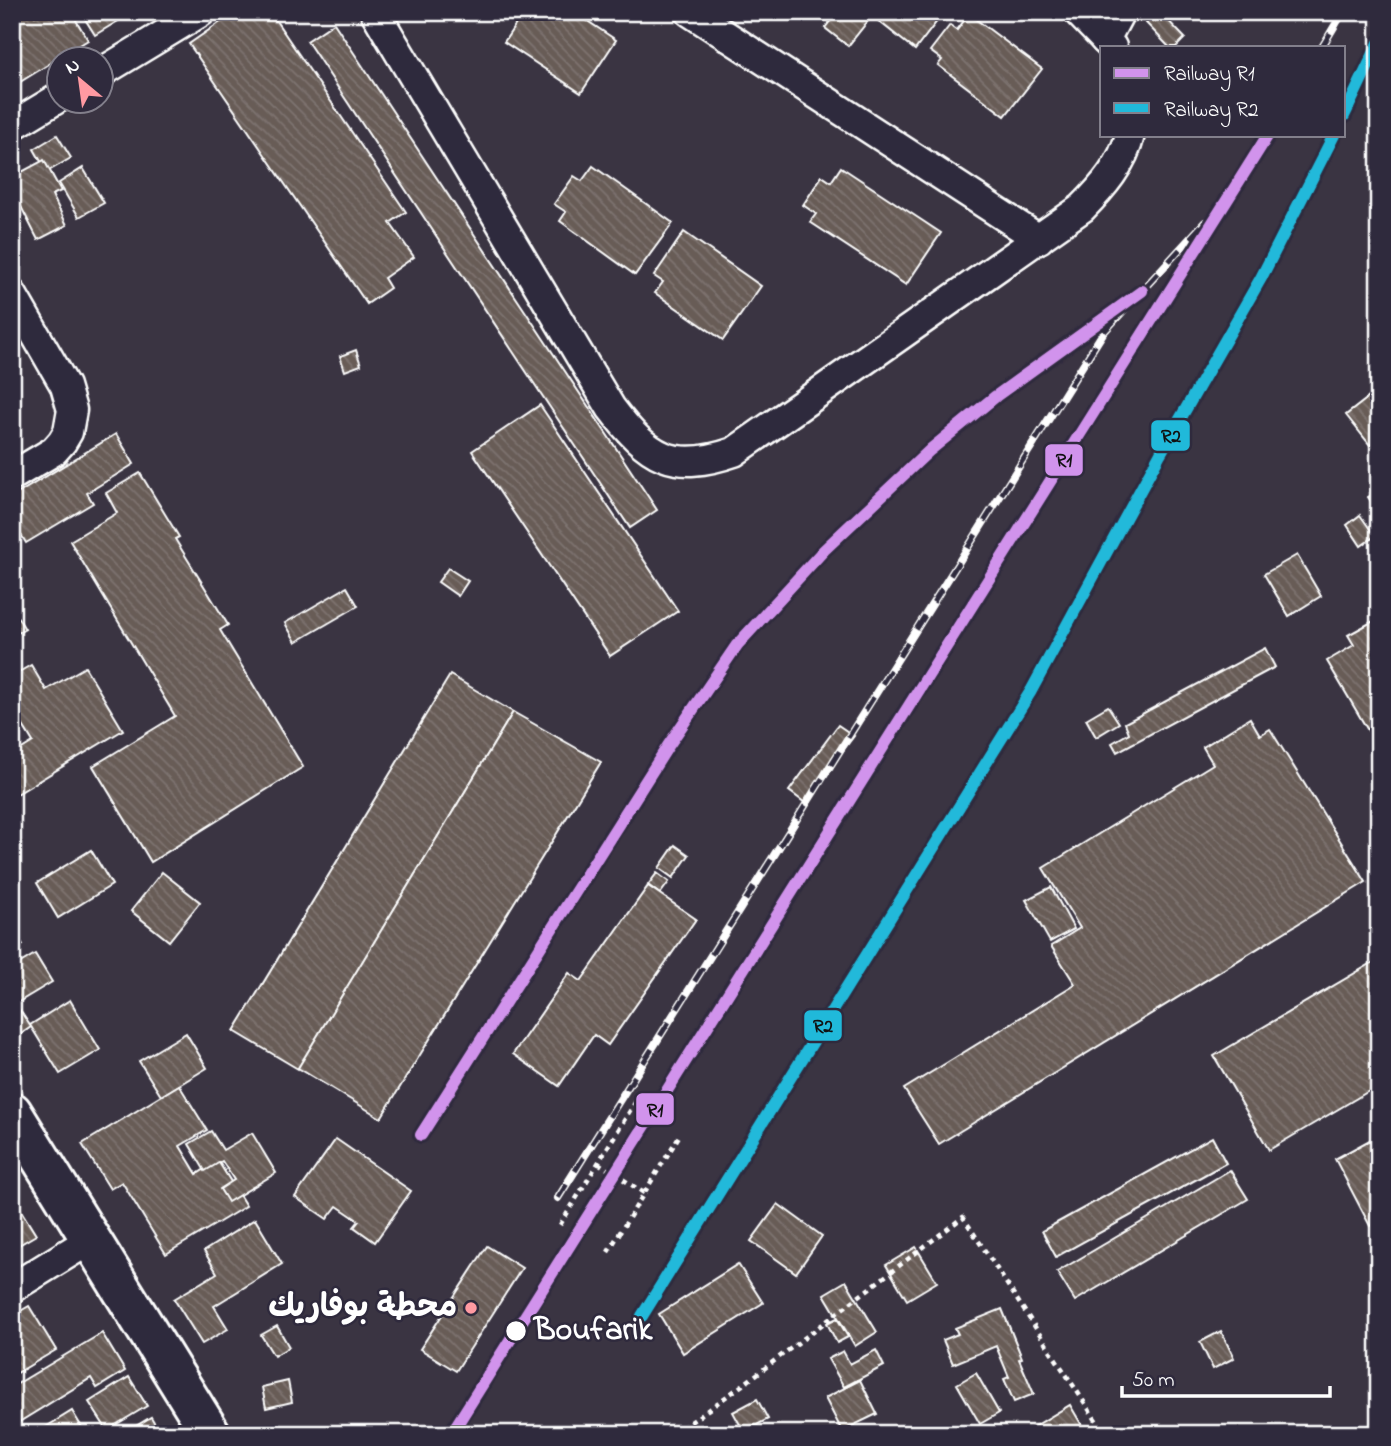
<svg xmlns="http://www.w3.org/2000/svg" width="1391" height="1446" font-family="'Indie Flower','Playpen Sans Arabic',sans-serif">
<defs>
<pattern id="building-back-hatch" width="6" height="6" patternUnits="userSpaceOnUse" patternTransform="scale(1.75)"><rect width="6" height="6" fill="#675c57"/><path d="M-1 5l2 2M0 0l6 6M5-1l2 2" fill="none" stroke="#7e7470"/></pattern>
</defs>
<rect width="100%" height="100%" fill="#3a3442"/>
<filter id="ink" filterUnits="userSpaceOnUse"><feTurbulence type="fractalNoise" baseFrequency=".0143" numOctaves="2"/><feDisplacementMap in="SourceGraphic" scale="14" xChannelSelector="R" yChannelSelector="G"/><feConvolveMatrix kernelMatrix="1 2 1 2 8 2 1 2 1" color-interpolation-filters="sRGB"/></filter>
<g filter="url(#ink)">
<g fill="url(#building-back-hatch)" stroke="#fff" stroke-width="2">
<polygon points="12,12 32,12 35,16 41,12 71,12 88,40 12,87"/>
<polygon points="96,12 133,12 95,35 85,19"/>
<polygon points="235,12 270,12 406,212 390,223 414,257 384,278 390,288 367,304 189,44"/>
<polygon points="524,12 574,12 616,40 581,93 504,42"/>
<polygon points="837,12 944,12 915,50 872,16 848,46 825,28"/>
<polygon points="1156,12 1160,12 1185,38 1176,47 1169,47 1146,23"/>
<polygon points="969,14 1042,69 1005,116 938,65 942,60 930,51 950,25 957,30"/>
<polygon points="334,23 657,510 630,528 307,41"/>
<polygon points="57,135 71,158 47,172 34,149"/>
<polygon points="44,160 61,191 52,195 67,225 38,240 12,189 12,177"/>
<polygon points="593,166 673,223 635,275 560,221 566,212 554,204 574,176 582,181"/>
<polygon points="841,167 941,233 906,285 810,222 816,214 803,205 822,176 831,182"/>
<polygon points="83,168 104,203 79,217 59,183"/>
<polygon points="684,232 761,286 723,340 655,293 663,282 654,276"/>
<polygon points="356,350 361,365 345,371 340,356"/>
<polygon points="1373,394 1379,402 1379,438 1370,445 1346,415"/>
<polygon points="540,405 678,611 610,656 472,451"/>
<polygon points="116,434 134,464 87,493 93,503 26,543 12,520 12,497"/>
<polygon points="140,473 179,537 175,539 228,625 220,630 303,767 151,862 93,766 175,716 70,541 117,513 106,493"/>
<polygon points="1379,491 1379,501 1373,504 1368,497"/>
<polygon points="1360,515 1375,536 1361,546 1347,525"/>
<polygon points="1297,555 1321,596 1289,616 1264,574"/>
<polygon points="448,568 468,581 458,596 438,582"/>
<polygon points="347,587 358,606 296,642 285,623"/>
<polygon points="12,608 25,629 12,636"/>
<polygon points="1379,618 1379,749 1327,661 1354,645 1348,635"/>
<polygon points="1265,648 1275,667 1117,752 1112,743 1129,733 1125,723"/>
<polygon points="31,665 46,690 85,667 123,730 12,797 12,755 33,742 19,719 12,723 12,676"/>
<polygon points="450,675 513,712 298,1069 234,1031"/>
<polygon points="1108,706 1119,723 1096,737 1086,719"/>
<polygon points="513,712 601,762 381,1118 298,1068"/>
<polygon points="1250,718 1260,735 1270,729 1366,882 939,1144 904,1089 1075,984 1051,946 1080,928 1043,868 1213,764 1203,747"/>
<polygon points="838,725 854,736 804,802 789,791"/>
<polygon points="675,845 689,855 673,878 659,868"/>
<polygon points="91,850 112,885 58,918 37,883"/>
<polygon points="162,872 200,902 169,941 131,911"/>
<polygon points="657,873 669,882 660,894 648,885"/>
<polygon points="648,886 696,919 608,1045 594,1035 559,1086 513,1054 569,973 581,981"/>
<polygon points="1051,887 1074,929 1050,942 1026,900"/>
<polygon points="12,927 23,945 12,952"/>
<polygon points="35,954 52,982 12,1006 12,968"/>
<polygon points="1379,959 1379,1085 1269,1150 1214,1056"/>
<polygon points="70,1000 100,1050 60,1074 30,1025"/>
<polygon points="19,1009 31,1027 21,1034 12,1020 12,1013"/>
<polygon points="186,1033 207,1068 161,1096 139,1061"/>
<polygon points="179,1085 207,1130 180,1146 197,1174 218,1161 246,1206 166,1254 122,1182 110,1189 82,1144"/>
<polygon points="211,1131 223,1150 252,1133 276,1173 228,1202 220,1189 234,1180 222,1161 205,1171 189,1144"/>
<polygon points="1379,1135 1379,1221 1370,1226 1335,1159"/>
<polygon points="1212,1137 1226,1163 1056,1257 1042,1231"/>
<polygon points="336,1139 411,1191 375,1242 354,1227 359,1221 337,1206 327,1219 295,1197"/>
<polygon points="1230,1170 1248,1199 1075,1301 1057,1272"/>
<polygon points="12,1196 36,1235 12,1249"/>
<polygon points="778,1204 822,1236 796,1273 751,1241"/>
<polygon points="255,1219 282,1264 214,1306 228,1329 202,1344 174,1299 217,1273 204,1251"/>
<polygon points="487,1246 522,1268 456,1371 420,1349"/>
<polygon points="916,1247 937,1282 907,1300 886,1265"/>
<polygon points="738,1264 763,1303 683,1353 659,1314"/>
<polygon points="846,1281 877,1332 855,1346 824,1294"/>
<polygon points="29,1306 56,1350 12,1376 12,1316"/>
<polygon points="1002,1309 1022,1358 1019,1359 1034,1394 1014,1402 1004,1379 1009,1377 996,1346 953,1364 943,1340 958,1334 955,1328"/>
<polygon points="837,1318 848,1337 837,1343 827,1323"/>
<polygon points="277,1326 289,1347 274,1356 261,1335"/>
<polygon points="1221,1331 1234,1358 1213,1369 1200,1342"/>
<polygon points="102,1333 125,1371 97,1388 91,1378 16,1424 22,1434 12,1434 12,1387"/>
<polygon points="876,1350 884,1366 844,1387 828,1359 843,1351 850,1364"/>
<polygon points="976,1373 999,1413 980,1424 957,1384"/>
<polygon points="129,1377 147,1406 107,1430 89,1402"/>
<polygon points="860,1380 877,1414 842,1431 825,1398"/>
<polygon points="288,1381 292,1402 266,1408 262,1387"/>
<polygon points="757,1399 768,1419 744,1432 733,1412"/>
<polygon points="1070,1405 1087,1434 1022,1434"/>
<polygon points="72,1411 86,1434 43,1434 41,1430"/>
<polygon points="151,1417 161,1434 123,1434"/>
</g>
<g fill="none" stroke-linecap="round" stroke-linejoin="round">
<defs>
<g id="minor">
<path d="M375 12 611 408C648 457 673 473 734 452L1082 208C1103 187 1123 164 1130 135"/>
<polyline points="690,12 1039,239"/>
<polyline points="1078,12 1112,47"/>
<polyline points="1105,40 1120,12"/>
<polyline points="102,72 201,12"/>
<polyline points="12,126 60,97"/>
<polyline points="12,294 65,386 72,410 68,432 62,442 54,451 12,476"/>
<polyline points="12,1288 90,1240"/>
</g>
<polyline id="secondary" points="12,1112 211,1434"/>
</defs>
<use href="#minor" stroke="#fff" stroke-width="33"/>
<use href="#secondary" stroke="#fff" stroke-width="44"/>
<g stroke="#fff" stroke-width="4.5" stroke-dasharray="5 5" stroke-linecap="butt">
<polyline points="560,1225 636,1101"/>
<polyline points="608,1252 681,1133"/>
<polyline points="674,1434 744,1384 963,1217 1105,1434"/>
</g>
<use href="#minor" stroke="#2f2a3d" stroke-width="28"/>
<use href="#secondary" stroke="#2f2a3d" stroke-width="38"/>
<defs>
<g id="rail">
<polyline points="1322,47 1343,12"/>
<polyline points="1344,116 1379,43"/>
<polyline points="421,1135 668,746 737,645 824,550 930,450 996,396 1114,310"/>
<polyline points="558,1198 1103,333 1205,222"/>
<polyline points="642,1316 1031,691 1160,454 1261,278 1334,135"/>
<polyline points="451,1434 1268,135"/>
</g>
</defs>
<use href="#rail" stroke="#fff" stroke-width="8"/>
<use href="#rail" stroke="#2f2a3d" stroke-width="5" stroke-dasharray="16" stroke-linecap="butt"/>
<polyline stroke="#fff" stroke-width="4.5" stroke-dasharray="5 5" stroke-linecap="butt" points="598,1163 644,1193"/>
<defs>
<g id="rail-1">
<polyline points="421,1135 668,746 737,645 824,550 930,450 996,396 1142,291"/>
<polyline points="451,1434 1268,135"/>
</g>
<g id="rail-2">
<polyline points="1344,116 1379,43"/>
<polyline points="642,1316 1031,691 1160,454 1261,278 1334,135"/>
</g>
</defs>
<use href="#rail-1" stroke="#2f2a3d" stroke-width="18"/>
<use href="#rail-2" stroke="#2f2a3d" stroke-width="18"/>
<use href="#rail-1" stroke="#d193ec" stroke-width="12"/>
<use href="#rail-2" stroke="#20b9da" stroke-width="12"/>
</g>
</g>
<circle fill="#ff9aa2" stroke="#2f2a3d" stroke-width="2.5" cx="471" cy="1308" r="7"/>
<circle fill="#fff" stroke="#2f2a3d" stroke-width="2.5" cx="516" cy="1331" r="11"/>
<g text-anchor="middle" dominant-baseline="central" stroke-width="5" stroke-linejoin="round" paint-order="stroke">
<g font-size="32" font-weight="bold" fill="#fff" stroke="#2f2a3d" text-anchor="end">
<text x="457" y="1308">محطة بوفاريك</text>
</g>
<g font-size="32" font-weight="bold" fill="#fff" stroke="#2f2a3d" text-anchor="start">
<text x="534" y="1331">Boufarik</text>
</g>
</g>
<g stroke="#2f2a3d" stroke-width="2.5">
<rect x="1150" y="419" width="41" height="33" rx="7" fill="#20b9da"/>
<rect x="1044" y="443" width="40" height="34" rx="7" fill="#d193ec"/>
<rect x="803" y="1009" width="40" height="33" rx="7" fill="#20b9da"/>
<rect x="635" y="1092" width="40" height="34" rx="7" fill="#d193ec"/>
</g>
<g font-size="19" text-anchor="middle" font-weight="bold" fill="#111">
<text x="1171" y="442">R2</text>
<text x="1064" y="466">R1</text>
<text x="823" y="1032">R2</text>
<text x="655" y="1116">R1</text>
</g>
<rect width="1391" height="1446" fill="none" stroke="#2f2a3d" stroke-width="42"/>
<rect x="21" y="21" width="1349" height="1404" fill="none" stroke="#fff" stroke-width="2.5" filter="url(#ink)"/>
<rect x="1100" y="46" width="245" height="91" fill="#2f2a3d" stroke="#827f8b" stroke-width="2"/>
<rect x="1114" y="68" width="35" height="10" fill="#d193ec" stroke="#827f8b" stroke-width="2"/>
<text x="1164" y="80" font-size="21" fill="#ffffff">Railway R1</text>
<rect x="1114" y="103" width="35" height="10" fill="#20b9da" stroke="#827f8b" stroke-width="2"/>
<text x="1164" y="116" font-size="21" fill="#ffffff">Railway R2</text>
<g transform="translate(80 80) rotate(331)"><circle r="33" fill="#2f2a3d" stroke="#827f8b" stroke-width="2"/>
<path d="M0-5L12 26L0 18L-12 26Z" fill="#ff9aa2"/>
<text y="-10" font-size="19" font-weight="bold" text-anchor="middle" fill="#ffffff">N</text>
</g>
<path d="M1122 1386v10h208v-10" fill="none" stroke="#ffffff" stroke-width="3.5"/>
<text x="1132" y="1386" font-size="21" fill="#ffffff" stroke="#2f2a3d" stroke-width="5" paint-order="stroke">50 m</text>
</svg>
